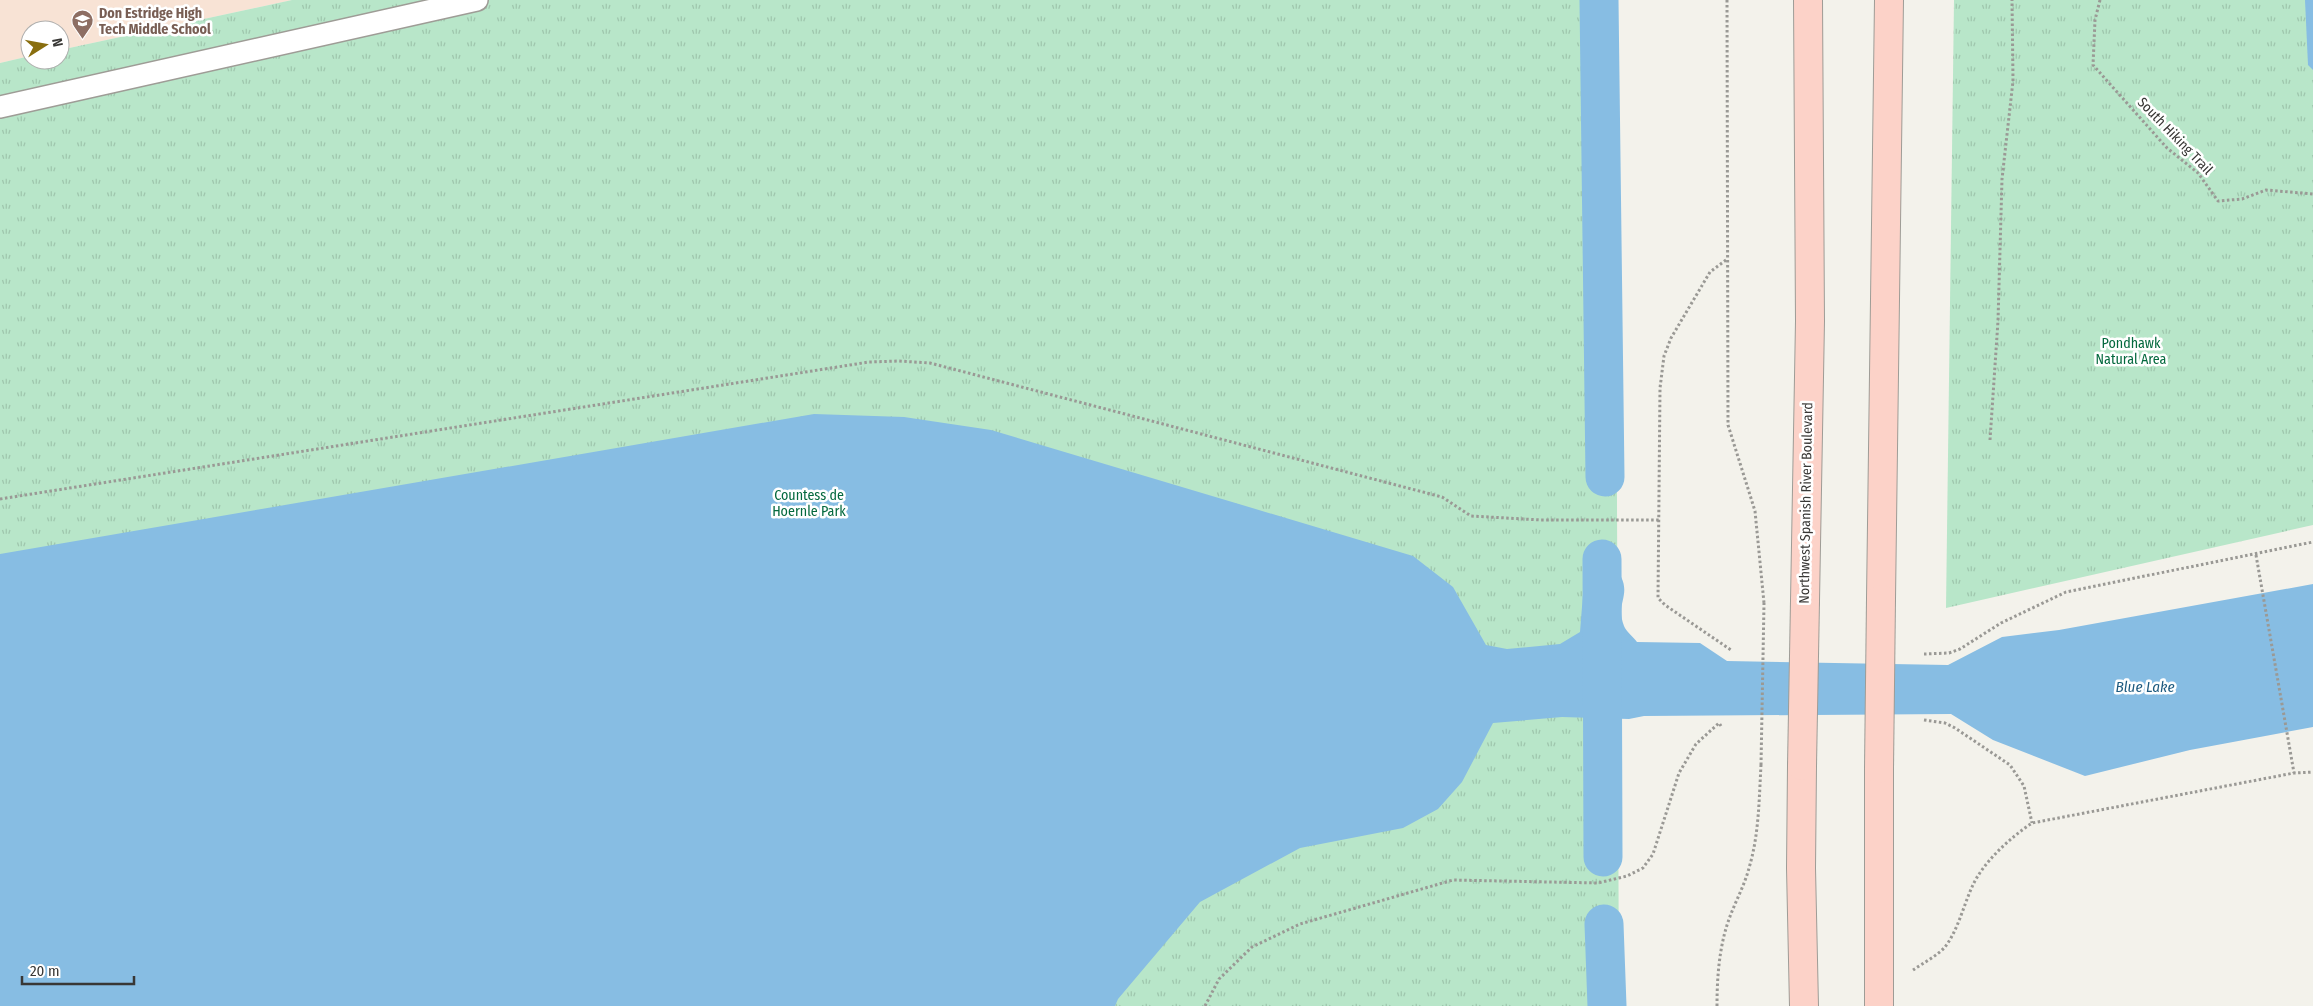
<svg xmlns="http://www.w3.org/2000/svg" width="2313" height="1006" font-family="'Fira Sans Condensed',sans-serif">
<defs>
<pattern id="park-tufts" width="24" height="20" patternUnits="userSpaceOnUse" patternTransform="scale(1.25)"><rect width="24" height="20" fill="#b8e6c9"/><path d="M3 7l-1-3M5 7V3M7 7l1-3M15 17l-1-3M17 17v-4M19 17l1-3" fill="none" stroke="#9fc6ad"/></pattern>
</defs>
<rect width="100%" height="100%" fill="#f3f2eb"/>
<polygon fill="#f8e3d5" points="0,0 292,0 60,50 60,30 30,30 30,56 0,63"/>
<g fill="url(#park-tufts)">
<polygon points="292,0 1615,0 1619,1006 0,1006 0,63 30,56 30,60 60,60 60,50"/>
<polygon points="1954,0 2313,0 2313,525 1946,608"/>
</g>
<g fill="#87bde3">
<polygon points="2305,0 2313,0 2313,70 2308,65"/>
<path d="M814 414 904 417 991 430 1413 556 1453 587 1486 645 1507 649 1560 644 1580 632 1585 569 1596 559H1608C1640 593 1613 598 1624 626 1626 631 1633 637 1637 642L1700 643 1727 661 1948 665 2002 637 2059 630 2313 584V727L2190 750 2085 776 1993 740 1951 714 1644 716 1629 719 1562 717 1493 723 1462 782 1438 809 1403 828 1300 848 1200 902 1118 999 1115 1006H0V554Z"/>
</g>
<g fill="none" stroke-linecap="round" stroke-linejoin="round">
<g stroke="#87bde3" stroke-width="39">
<polyline points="1599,0 1605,477"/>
<polyline points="1602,559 1603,857"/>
<polyline points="1604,924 1607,1006"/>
</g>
<defs>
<polyline id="service" points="0,107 477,0"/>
<g id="secondary">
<polyline points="1881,599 1889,0"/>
<polyline points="1805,601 1810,321 1808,0"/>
<polyline points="1802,766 1801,868 1804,1006"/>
<polyline points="1879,769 1879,1006"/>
</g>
</defs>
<use href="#service" stroke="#9e9c96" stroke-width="24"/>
<use href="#secondary" stroke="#9e9c96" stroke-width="30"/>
<g stroke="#9a9995" stroke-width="3" stroke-dasharray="2.5 2.5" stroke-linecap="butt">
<polyline points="1727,0 1728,425 1755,511 1764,603"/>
<polyline points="2100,0 2095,20 2093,65 2167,148 2198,173 2218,201 2242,199 2266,190 2313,194"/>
<polyline points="1726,260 1710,272 1671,338 1664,356 1660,388 1658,598 1665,605 1731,650"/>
<polyline points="1990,440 1998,321 2002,179 2013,81 2012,0"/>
<polyline points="0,499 869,362 899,361 930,363 1442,497 1471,516 1541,520 1659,520"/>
<polyline points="2256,555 2294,773"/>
<polyline points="1924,654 1949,653 1960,649 2001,623 2066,592 2313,542"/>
<polyline points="1924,720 1945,723 1955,728 2010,765 2024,786 2032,823"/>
<path d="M1913 970C1923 963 1937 956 1945 947 1958 930 1963 907 1972 887 1983 862 2010 838 2032 823L2294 773 2313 772"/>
<polyline points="1205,1006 1219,979 1252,947 1300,924 1453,880 1598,883 1627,876 1643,868 1653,854 1679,773 1696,744 1719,723 1721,726"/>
<path d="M1717 1006C1717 978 1719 949 1728 922 1734 904 1744 887 1749 868 1759 835 1759 800 1761 765"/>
</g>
<use href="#service" stroke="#fff" stroke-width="21"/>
<use href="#secondary" stroke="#fcd2c8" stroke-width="28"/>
<defs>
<g id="secondary-bridge">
<polyline points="1802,766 1805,601"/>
<polyline points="1879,769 1881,599"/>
</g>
</defs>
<use href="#secondary-bridge" stroke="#9e9c96" stroke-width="30" stroke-linecap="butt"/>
<polyline stroke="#9a9995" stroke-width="3" stroke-dasharray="2.5 2.5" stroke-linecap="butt" points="1761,765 1764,603"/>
<use href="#secondary-bridge" stroke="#fcd2c8" stroke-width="28"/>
</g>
<defs>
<symbol id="school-pin" viewBox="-11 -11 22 30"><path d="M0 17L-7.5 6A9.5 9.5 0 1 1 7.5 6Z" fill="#8d6e63" stroke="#fff"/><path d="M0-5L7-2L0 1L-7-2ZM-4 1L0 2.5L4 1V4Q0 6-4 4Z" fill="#fff"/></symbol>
</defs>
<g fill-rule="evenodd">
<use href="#school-pin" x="70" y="8" width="25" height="34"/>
</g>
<g text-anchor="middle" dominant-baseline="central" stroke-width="5" stroke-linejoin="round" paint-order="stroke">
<g font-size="14" font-weight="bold" fill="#785e54" stroke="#fff" text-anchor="start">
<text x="99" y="13">Don Estridge High<tspan x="99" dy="16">Tech Middle School</tspan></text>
</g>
<g font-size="14" fill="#383735" stroke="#fff">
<text transform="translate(2175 136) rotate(46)">South Hiking Trail</text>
<text transform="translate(1806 503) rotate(-89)">Northwest Spanish River Boulevard</text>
</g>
<g font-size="14" fill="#04693e" stroke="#fff">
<text x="2131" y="343">Pondhawk<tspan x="2131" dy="16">Natural Area</tspan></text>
<text x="809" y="495">Countess de<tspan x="809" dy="16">Hoernle Park</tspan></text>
</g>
<g font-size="15" font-style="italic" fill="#1d5a7f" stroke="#fff">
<text x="2145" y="687">Blue Lake</text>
</g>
</g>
<g transform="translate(45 45) rotate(79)"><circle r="24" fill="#ffffff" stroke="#afafae"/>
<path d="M0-4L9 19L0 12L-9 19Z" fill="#896e0e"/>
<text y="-8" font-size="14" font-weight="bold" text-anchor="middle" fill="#383735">N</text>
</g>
<path d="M22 976v8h112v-8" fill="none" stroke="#383735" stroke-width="2.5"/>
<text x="30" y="976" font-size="15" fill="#383735" stroke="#ffffff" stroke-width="4" paint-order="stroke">20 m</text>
</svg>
